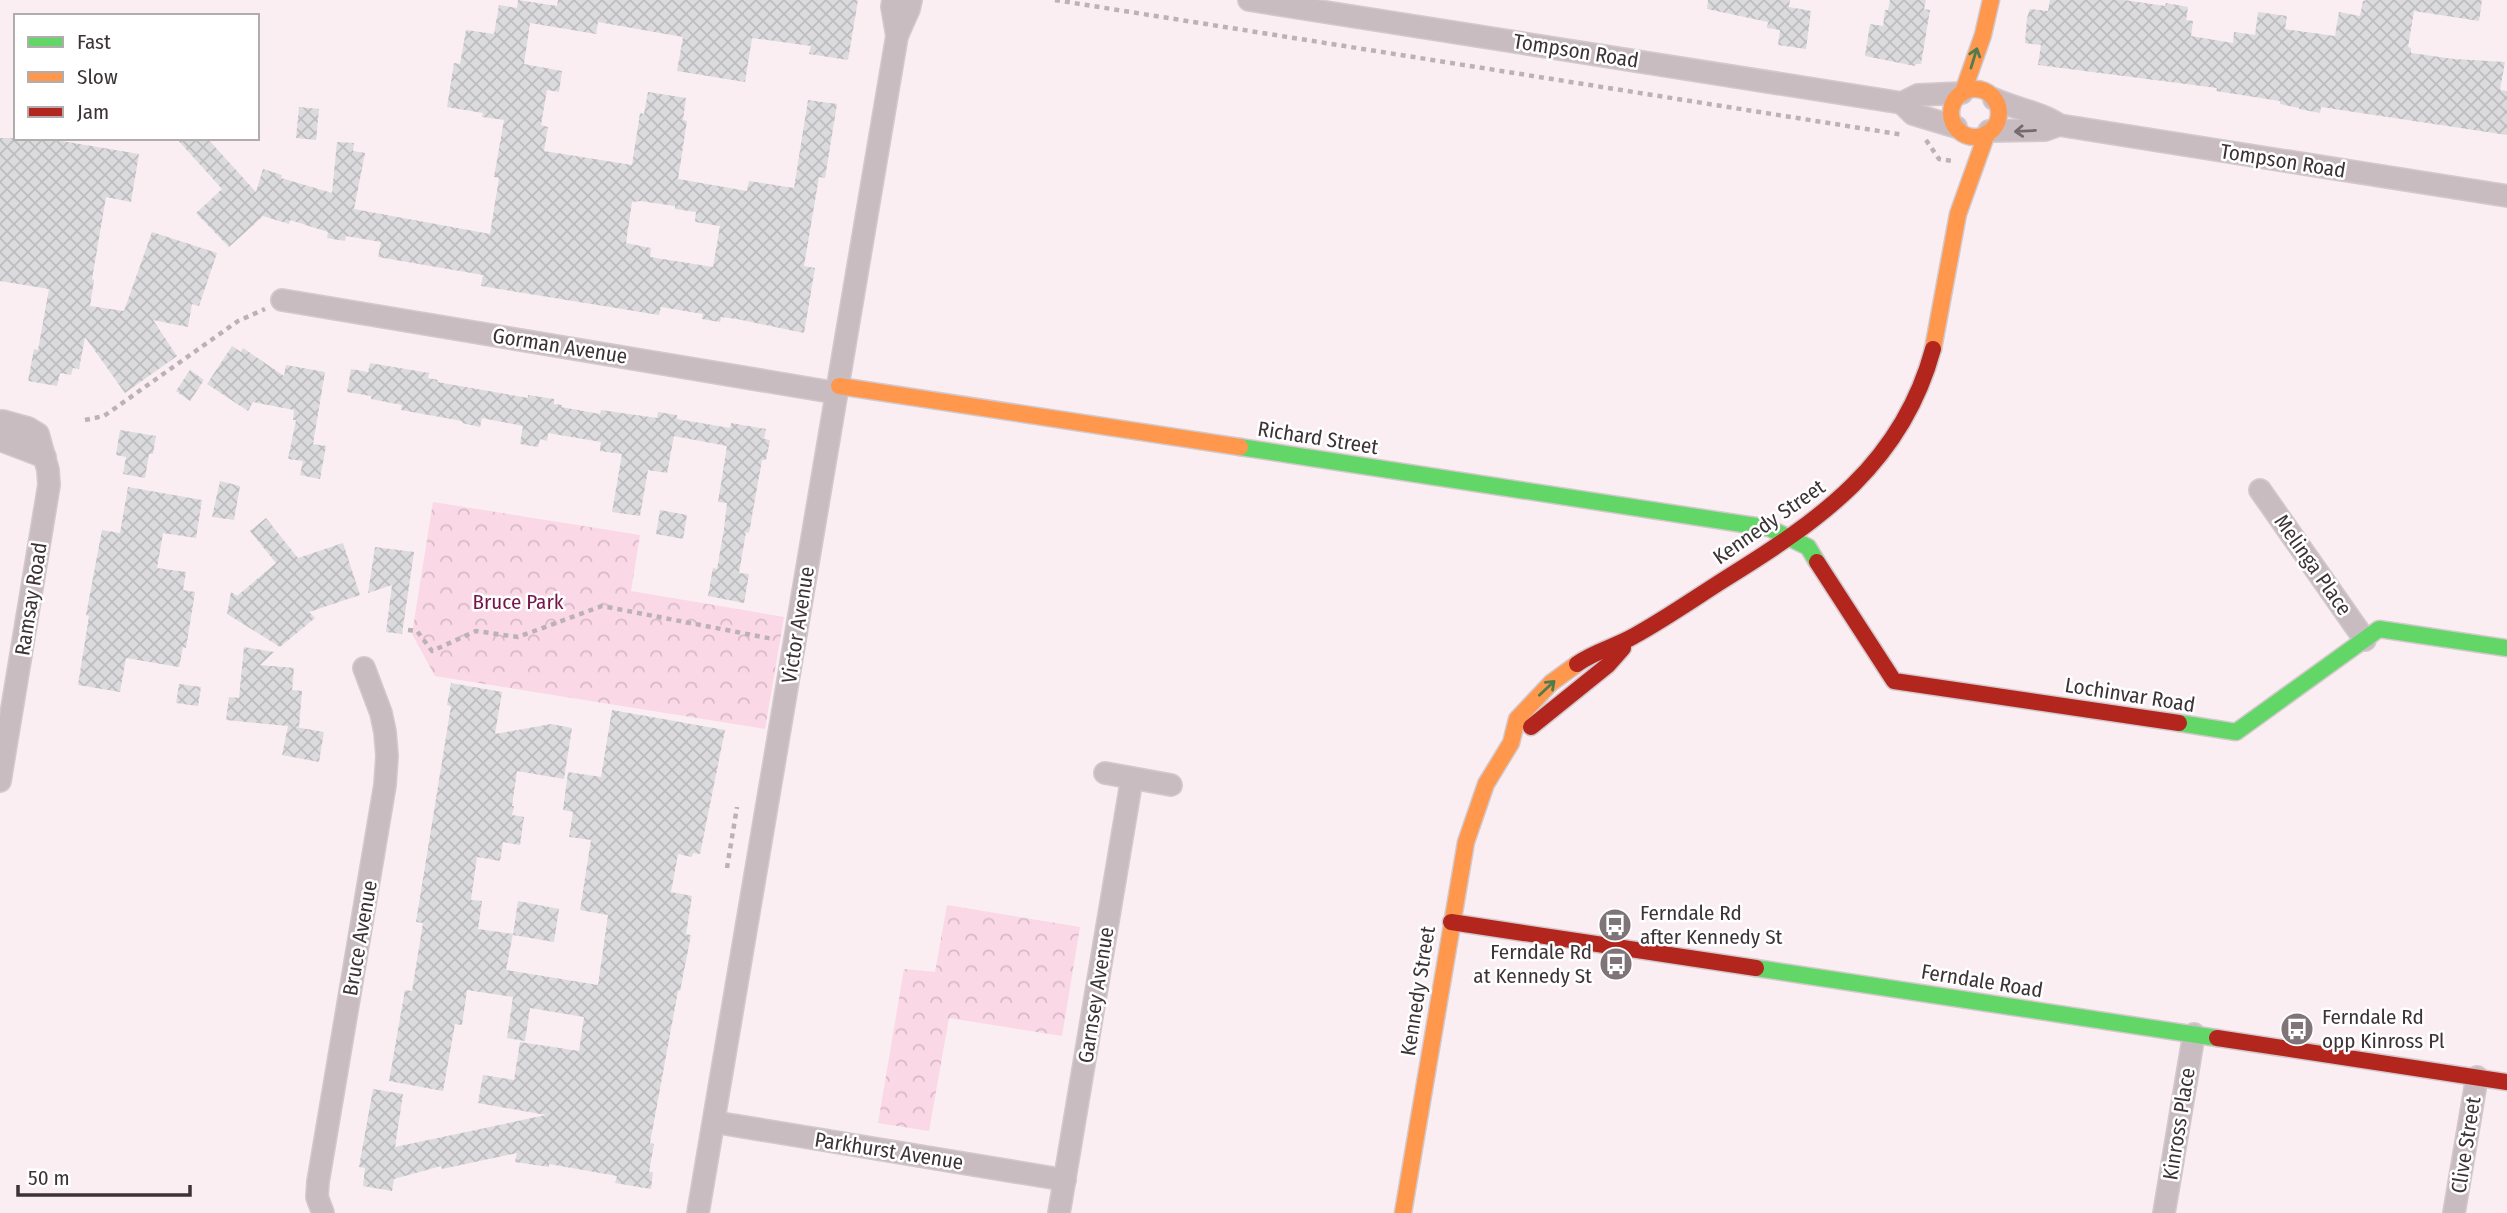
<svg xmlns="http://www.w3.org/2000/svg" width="2507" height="1213" font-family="'Fira Sans Condensed',sans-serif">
<defs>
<pattern id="park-crowns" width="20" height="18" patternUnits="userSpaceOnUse" patternTransform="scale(1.75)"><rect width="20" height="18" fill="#fad8e5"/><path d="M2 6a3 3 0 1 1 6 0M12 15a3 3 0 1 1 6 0" fill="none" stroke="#d7bac5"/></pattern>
<pattern id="building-cross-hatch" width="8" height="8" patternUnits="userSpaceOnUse" patternTransform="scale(1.75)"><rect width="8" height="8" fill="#dbdbdd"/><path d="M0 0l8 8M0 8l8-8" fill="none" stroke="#bdbcbe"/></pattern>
</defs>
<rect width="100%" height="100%" fill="#faeef2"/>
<g fill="url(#park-crowns)">
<polygon points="433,502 640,535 631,591 784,617 765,729 435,676 412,634"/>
<polygon points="947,905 1080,927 1062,1036 949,1018 929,1131 878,1123 904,969 935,972"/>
</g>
<g fill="url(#building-cross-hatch)" fill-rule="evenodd">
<path d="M518 0 557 6 558 0H858L848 60 809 54 811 46 752 38 745 82 677 71 683 37 598 22 596 34 530 23 524 64 562 71 559 92 547 90 541 125 548 127 544 151 632 165 640 113 644 114 648 92 686 98 683 120 687 121 678 179 747 191 749 181 794 188 808 100 837 104 825 178 819 177 804 266 815 268 804 333 737 319 721 317 720 322 702 319 703 314 661 307 659 315 481 286 483 275 378 257 381 242 346 236 345 241 327 238 328 232 290 220 289 224 263 216 229 247 196 213 222 189 176 138H207L256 192 263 169 282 175 281 178 332 193 337 142 354 143 353 151 365 153 354 209 490 234 499 178 494 177 504 120 482 117 483 113 447 107 454 63 460 64 466 30 494 34 499 5 517 8ZM640 201 675 206V209L696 212 695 222 720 226 713 267 650 257 651 248 626 243 632 202Z"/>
<polygon points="1708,0 1790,0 1789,7 1811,11 1806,49 1778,45 1780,30 1767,28 1768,22 1707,9"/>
<polygon points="1890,0 1926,0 1924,9 1930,10 1921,64 1916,64 1915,66 1865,56 1870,24 1883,26 1885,10 1888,10"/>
<polygon points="2050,0 2124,0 2165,6 2166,3 2188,7 2186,20 2193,21 2191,36 2233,43 2234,32 2255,35 2258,12 2287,16 2285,29 2335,36 2339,12 2360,16 2363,1 2367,0 2482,0 2479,21 2414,11 2408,47 2411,48 2411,53 2454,59 2505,62 2500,90 2507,91 2507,135 2321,107 2320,113 2299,109 2299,108 2280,104 2280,101 2216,91 2217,88 2038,65 2041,45 2025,43 2027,18 2030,9 2048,11"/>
<polygon points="299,107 319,109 316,140 296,138"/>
<polygon points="0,138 44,138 139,154 131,202 106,197 92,279 94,280 90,306 124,311 152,232 217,253 199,306 192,304 188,327 153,320 177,356 125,393 85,337 79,369 73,368 71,375 60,373 57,386 28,381 34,349 38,350 49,289 0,281"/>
<polygon points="232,346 241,352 243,348 284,376 286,365 325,372 313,444 326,446 320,479 300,475 303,461 288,459 296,420 293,420 294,410 253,402 248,411 207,384"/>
<polygon points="370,363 429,373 428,378 438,380 437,382 528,398 528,395 554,399 554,404 562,405 561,407 600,414 601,410 657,418 658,412 677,415 677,419 730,428 731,423 766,429 764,439 770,440 766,460 762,460 749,533 746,532 739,573 749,574 744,603 708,596 713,568 717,569 724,529 727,503 718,502 727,446 674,436 667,473 648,470 640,516 612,512 622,454 600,451 601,442 548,433 547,441 540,439 538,447 520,444 523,426 482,418 480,427 462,423 462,421 401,410 402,405 371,399 371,396 347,392 351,369 368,372"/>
<polygon points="190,370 204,380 190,401 176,391"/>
<polygon points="120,430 156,436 153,454 149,454 145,478 123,474 126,457 116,455"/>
<polygon points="220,481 240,486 234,520 212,517"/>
<polygon points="128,487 202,500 196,538 163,533 157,568 186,572 183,590 195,592 186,648 183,647 179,667 126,658 120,692 78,685 89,616 86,615 102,530 120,533"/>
<polygon points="660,510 687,515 683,539 656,534"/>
<polygon points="266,518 298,558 343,543 360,595 309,612 315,618 280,647 227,614 231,592 237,596 276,563 250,531"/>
<polygon points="375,547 414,552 402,634 386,632 392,585 368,593"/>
<polygon points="244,647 274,652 260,665 294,668 292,690 302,691 299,727 290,726 324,732 319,762 282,755 288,726 226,720 229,697 239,698"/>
<polygon points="451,683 502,692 495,734 551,724 572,728 564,779 517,771 512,806 514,806 512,815 524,817 520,845 503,842 500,861 477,857 471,900 482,901 478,929 513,934 506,970 598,985 608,915 580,910 591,840 569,837 573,812 563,810 568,772 601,777 612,710 725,730 700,854 693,853 692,857 678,854 671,892 692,896 686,934 691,935 680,991 678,991 650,1143 654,1144 649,1172 653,1172 651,1189 615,1183 617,1176 549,1164 549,1167 515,1162 517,1153 442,1169 441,1166 394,1179 392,1191 363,1186 365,1168 359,1167 373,1089 403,1094 395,1147 546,1115 478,1103 483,1075 514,1080 520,1042 579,1051 584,1017 530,1008 525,1041 507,1038 513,997 467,990 462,1025 455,1024 443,1091 389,1081 405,990 412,991 423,923 416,922 451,706 447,705"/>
<polygon points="179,684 201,687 198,706 176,703"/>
<polygon points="518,901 559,909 554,942 513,935"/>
</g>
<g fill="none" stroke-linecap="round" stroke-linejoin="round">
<defs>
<g id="street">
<polyline points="893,0 892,7 897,36"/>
<polyline points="1249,0 1902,103 1918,95 1962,93"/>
<path d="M1994 99C2016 109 2040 112 2059 125L2507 196"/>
<polyline points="1902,103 1913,114 1956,127"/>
<polyline points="1989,131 2045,130 2059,125"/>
<polyline points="282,300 837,393"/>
<polyline points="0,423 3,421 28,428 38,434 48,470 49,485 0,781"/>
<polyline points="0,440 45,457"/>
<polyline points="2260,490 2365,640"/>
<polyline points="1105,773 1171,785"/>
<polyline points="714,1122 1065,1180"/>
<polyline points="323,1213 317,1197 318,1182 385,785 387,756 385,732 381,713 364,668"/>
<polyline points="698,1213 897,36 909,9 911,0"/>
<polyline points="1059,1213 1132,778"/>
<polyline points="2164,1213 2194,1034"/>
<polyline points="2454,1213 2477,1077"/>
</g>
<g id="fast">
<polyline points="1240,447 1769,528 1808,547 1817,562"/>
<polyline points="2179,723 2236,732 2379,629 2507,648"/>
<polyline points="1756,968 2217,1038"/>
</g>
<g id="slow">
<circle cx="1975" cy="113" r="24"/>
<polyline points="1963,92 1983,35 1991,0"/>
<polyline points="1933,349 1958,214 1987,133"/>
<polyline points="839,386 1240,447"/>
<polyline points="1403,1213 1466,842 1486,784 1511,743 1517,719 1551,683 1577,664"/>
</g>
<g id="jam">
<polyline points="1817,562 1894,681 2179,723"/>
<path d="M1577 664C1595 651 1615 647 1634 636 1665 619 1695 598 1725 579 1820 520 1902 464 1933 349"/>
<polyline points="1531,727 1608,665 1623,648"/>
<polyline points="1451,922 1756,968"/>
<polyline points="2217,1038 2507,1082"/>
</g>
</defs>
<use href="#street" stroke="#d3c9cd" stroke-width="24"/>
<use href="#fast" stroke="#d3c9cd" stroke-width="19"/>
<use href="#slow" stroke="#d3c9cd" stroke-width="19"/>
<use href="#jam" stroke="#d3c9cd" stroke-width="19"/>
<g stroke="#bcb2b6" stroke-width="4.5" stroke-dasharray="5 5" stroke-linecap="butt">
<polyline points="1055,0 1904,135"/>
<polyline points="1926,140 1939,159 1953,161"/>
<polyline points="85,420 104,416 238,321 265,309"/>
<polyline points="408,630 417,631 432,651 476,631 518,637 602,606 773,639"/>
<polyline points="727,868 737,807"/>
</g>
<use href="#street" stroke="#c9bcc1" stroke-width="21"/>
<use href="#fast" stroke="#63d668" stroke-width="16"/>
<use href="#slow" stroke="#ff974d" stroke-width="16"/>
<use href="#jam" stroke="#b3261e" stroke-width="16"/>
</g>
<defs><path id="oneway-shaft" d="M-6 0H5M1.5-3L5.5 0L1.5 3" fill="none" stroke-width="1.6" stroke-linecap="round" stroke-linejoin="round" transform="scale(1.75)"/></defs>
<g stroke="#4e7c4d">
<use href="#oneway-shaft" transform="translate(1974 58) rotate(-73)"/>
<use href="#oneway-shaft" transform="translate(1547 688) rotate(-43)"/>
</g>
<use stroke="#756a6e" href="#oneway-shaft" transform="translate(2025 131) rotate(177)"/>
<defs>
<symbol id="bus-disc" viewBox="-11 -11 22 22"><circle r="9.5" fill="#7f7478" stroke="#fff"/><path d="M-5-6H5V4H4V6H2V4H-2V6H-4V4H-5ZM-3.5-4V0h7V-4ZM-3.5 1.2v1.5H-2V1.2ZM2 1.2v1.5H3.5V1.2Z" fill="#fff"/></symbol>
</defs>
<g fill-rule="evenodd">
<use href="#bus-disc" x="1596" y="906" width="38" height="38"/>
<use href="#bus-disc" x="1597" y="945" width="38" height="38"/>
<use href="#bus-disc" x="2278" y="1010" width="38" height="38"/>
</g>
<g text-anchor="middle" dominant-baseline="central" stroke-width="5" stroke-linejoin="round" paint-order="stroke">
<g font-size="21" fill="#3d3337" stroke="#fff">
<text transform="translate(1576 51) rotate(9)">Tompson Road</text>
<text transform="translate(2283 161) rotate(9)">Tompson Road</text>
<text transform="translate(560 346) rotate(9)">Gorman Avenue</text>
<text transform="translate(1318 438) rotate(9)">Richard Street</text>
<text transform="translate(1769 522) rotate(-35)">Kennedy Street</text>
<text transform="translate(2313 565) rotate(55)">Melinga Place</text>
<text transform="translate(31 599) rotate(-81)">Ramsay Road</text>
<text transform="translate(798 625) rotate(-81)">Victor Avenue</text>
<text transform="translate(2130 695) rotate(9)">Lochinvar Road</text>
<text transform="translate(360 938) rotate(-80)">Bruce Avenue</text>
<text transform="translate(1982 981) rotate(9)">Ferndale Road</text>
<text transform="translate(1418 991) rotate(-81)">Kennedy Street</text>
<text transform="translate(1096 995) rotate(-81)">Garnsey Avenue</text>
<text transform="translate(2179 1124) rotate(-81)">Kinross Place</text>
<text transform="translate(2466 1145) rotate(-81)">Clive Street</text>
<text transform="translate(889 1151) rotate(9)">Parkhurst Avenue</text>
</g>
<g font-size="21" fill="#761549" stroke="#fff">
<text x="518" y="602">Bruce Park</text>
</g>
<g font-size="21" fill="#3d3337" stroke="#fff" text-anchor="start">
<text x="1640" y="913">Ferndale Rd<tspan x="1640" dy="24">after Kennedy St</tspan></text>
<text x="1592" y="952" text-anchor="end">Ferndale Rd<tspan x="1592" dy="24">at Kennedy St</tspan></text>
<text x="2322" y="1017">Ferndale Rd<tspan x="2322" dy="24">opp Kinross Pl</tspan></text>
</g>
</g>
<rect x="14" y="14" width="245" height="126" fill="#ffffff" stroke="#b1adaf" stroke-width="2"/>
<rect x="28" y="37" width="35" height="10" fill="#63d668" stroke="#b1adaf" stroke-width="2"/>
<text x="77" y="49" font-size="21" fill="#3d3337">Fast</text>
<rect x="28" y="72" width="35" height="10" fill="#ff974d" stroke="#b1adaf" stroke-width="2"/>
<text x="77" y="84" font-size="21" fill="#3d3337">Slow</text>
<rect x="28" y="107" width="35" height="10" fill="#b3261e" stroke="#b1adaf" stroke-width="2"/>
<text x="77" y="119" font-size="21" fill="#3d3337">Jam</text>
<path d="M18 1185v10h172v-10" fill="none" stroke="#3d3337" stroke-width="3.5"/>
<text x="28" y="1185" font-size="21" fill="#3d3337" stroke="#ffffff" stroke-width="5" paint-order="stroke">50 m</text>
</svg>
